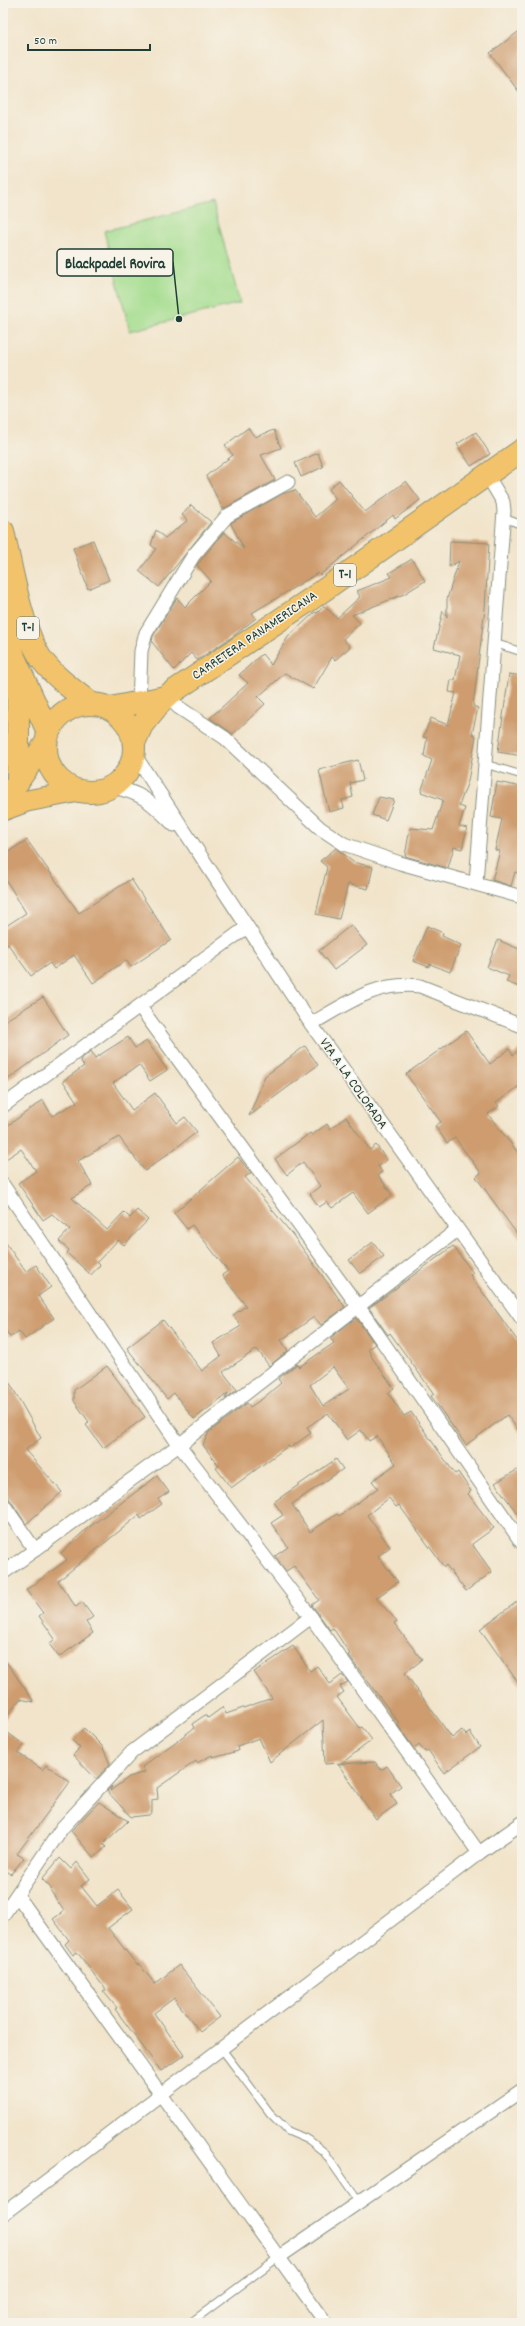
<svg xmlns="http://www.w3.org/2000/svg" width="525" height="2326" font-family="Dekko,sans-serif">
<rect width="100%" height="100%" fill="#f7f3e8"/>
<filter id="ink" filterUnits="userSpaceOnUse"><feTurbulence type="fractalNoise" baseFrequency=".025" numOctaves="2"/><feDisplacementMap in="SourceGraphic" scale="8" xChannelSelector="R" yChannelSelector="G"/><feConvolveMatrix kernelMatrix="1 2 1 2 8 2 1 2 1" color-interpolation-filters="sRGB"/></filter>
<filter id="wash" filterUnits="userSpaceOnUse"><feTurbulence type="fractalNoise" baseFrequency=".012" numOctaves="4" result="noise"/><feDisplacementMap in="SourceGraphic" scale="16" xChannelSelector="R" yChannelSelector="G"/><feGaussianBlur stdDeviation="0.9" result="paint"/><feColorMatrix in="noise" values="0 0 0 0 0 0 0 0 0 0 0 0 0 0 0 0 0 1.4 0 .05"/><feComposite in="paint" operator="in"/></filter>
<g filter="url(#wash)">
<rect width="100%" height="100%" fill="#f1e4ca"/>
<polygon fill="#a4dd8f" stroke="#628d62" points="213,203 240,303 130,331 104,231"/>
<g id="blocks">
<g fill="#ce9c6e" fill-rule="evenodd">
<polygon points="522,29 522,96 490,53"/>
<polygon points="248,428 255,437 274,430 281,448 261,455 275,480 223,509 206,476 233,455 225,445"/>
<polygon points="476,432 490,454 471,466 457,444"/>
<polygon points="318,453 323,467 301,477 295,463"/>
<polygon points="339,480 365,512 406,481 420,500 395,519 393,515 320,575 318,573 252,613 256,618 232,637 197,660 191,653 174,670 152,642 153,636 177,598 185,607 211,581 197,565 224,532 244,549 231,524 232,522 282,494 295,490 315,517 336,499 329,489"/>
<polygon points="191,505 211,522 159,587 139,571 156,549 151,545 156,530 165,538 188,520 182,515"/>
<polygon points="93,540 109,580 88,589 73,548"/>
<polygon points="450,541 489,543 485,608 473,706 478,708 472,734 476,736 468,781 459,806 465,808 459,826 467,828 462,849 454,847 448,868 405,856 410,828 433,830 443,800 421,792 432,760 424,756 427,738 423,737 431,718 448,725 456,693 449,692 451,680 455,680 460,655 434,648 443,611 447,617 447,599 459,561 449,567"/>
<polygon points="412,559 425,581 404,594 352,615 360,623 343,639 350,647 335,660 332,657 313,689 285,673 258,697 265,704 233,734 210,718 248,683 239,675 262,654 271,665 288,637 315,612 317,613 324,606 337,618 360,597 357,591 392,577 389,573"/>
<polygon points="509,674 522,676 522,756 498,752"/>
<polygon points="358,760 363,780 350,783 353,797 342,800 344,808 329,812 319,770"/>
<polygon points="497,782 522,787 522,874 515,872 511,886 492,880 500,851 495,850 502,819 491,817"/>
<polygon points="379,797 394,800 386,820 372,815"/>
<polygon points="27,840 79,913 131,879 171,940 131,967 126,960 93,983 74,955 54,969 50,963 31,976 8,944 3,948 3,928 26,913 3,875 3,855"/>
<polygon points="336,848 353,862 373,867 368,889 348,884 339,919 316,914 327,867 320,861"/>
<polygon points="351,925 367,945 334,970 319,951"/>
<polygon points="427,926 443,933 442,936 461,945 450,972 430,964 429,967 413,961"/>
<polygon points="498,940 519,949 522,945 522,988 506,982 509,976 487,967"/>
<polygon points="43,997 68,1035 3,1083 3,1022"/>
<polygon points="466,1031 490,1064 509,1049 513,1055 522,1048 522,1084 496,1103 499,1106 488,1114 522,1158 522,1241 476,1177 481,1173 455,1138 447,1143 435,1126 441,1122 406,1074"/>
<polygon points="128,1037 135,1048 147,1041 167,1070 150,1081 139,1065 113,1083 132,1110 155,1093 177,1123 185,1117 197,1132 145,1171 119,1137 78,1161 92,1185 72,1198 107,1230 124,1212 130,1218 137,1210 148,1220 124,1245 118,1240 97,1262 100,1265 91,1275 67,1253 69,1250 59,1241 70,1229 52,1214 43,1220 18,1183 36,1171 21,1149 3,1161 3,1129 43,1100 52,1116 77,1102 63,1081 84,1066 80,1060 91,1051 95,1058"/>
<polygon points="305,1046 318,1065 249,1116 265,1076"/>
<polygon points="346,1117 370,1150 376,1145 387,1160 378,1166 382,1172 378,1175 392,1195 368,1213 353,1193 332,1208 327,1202 319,1207 310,1194 320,1186 303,1162 287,1175 275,1159 310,1133 312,1135 327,1124 330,1129"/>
<polygon points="238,1157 251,1173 245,1177 292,1234 345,1307 321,1325 314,1317 281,1340 288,1351 269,1366 257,1349 223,1372 237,1390 225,1399 228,1393 194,1419 174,1393 167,1399 127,1348 163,1320 202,1371 221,1356 213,1343 241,1326 233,1315 246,1306 222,1275 228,1271 192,1225 187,1229 174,1213"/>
<polygon points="3,1239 26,1272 36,1265 51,1287 38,1296 54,1318 25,1339 19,1331 10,1337 3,1326"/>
<polygon points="373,1242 384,1256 360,1274 349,1260"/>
<polygon points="453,1246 473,1273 470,1275 522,1347 522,1435 507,1415 466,1445 431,1396 434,1394 390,1333 388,1335 369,1308"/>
<path d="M356 1318 375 1344 368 1349 373 1359 394 1388 388 1393 404 1416 411 1412 455 1474 458 1472 471 1491 468 1494 494 1528 472 1544 492 1572 466 1591 446 1565 444 1567 399 1505 396 1507 389 1498 367 1515 390 1547 378 1556 398 1582 376 1598 397 1621 394 1623 422 1660 405 1673 452 1738 462 1730 466 1735 470 1732 480 1747 444 1773 428 1750 425 1752 419 1745 414 1749 397 1724 399 1723 348 1655 350 1654 333 1628 330 1630 312 1605 319 1600 294 1566 286 1571 275 1556 288 1547 271 1523 283 1515 274 1502 336 1459 343 1469 292 1504 310 1532 337 1514 339 1516 378 1488 372 1481 396 1464 377 1436 369 1441 361 1430 347 1440 328 1413 307 1427 311 1433 290 1448 288 1446 231 1488 216 1468 219 1466 203 1445 209 1432 247 1403 250 1407 262 1399 281 1383 278 1379 297 1364 299 1367 334 1343 330 1338ZM333 1367 349 1389 323 1406 310 1385Z"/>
<polygon points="107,1366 145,1417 103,1448 86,1425 89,1422 74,1401 74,1390"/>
<polygon points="3,1371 41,1438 25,1450 62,1492 26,1524 3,1489"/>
<polygon points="522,1467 522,1520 495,1483"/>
<polygon points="157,1476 169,1492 158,1499 162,1504 141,1519 139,1515 58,1581 76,1607 82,1602 93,1617 86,1622 93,1633 59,1657 49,1644 55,1639 39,1616 43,1613 26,1590 67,1560 61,1553 84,1531"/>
<polygon points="522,1598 522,1688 480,1629"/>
<polygon points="293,1646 310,1671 317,1666 330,1684 342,1675 348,1682 340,1686 344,1692 337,1697 360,1728 362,1727 372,1740 342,1763 325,1764 323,1720 270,1762 259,1738 237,1746 238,1751 213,1758 212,1755 197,1763 196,1761 157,1788 158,1799 152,1800 152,1811 149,1815 131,1817 107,1791 112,1786 110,1791 129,1777 145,1772 142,1767 194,1728 192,1724 205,1715 208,1718 223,1707 226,1714 272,1698 254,1672"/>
<polygon points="3,1657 34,1702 20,1699 3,1721"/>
<polygon points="84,1728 102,1746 110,1764 96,1779 73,1755 80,1748 72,1740"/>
<polygon points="3,1729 24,1745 18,1753 43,1770 46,1765 70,1782 17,1854 24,1858 11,1874 5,1870 3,1872"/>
<polygon points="375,1762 381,1770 387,1766 401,1786 390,1794 397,1804 376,1819 338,1764"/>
<polygon points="99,1802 128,1821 103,1844 106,1847 94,1858 71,1831"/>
<polygon points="60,1858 71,1869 77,1862 90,1879 81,1886 97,1906 118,1890 133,1909 108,1928 137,1965 139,1964 155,1984 179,1965 220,2017 200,2032 174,1998 154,2013 184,2055 161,2071 115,2009 117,2008 103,1991 106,1990 77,1952 73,1955 65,1944 69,1940 53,1919 64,1911 50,1890 52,1889 42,1879"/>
</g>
</g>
</g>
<g filter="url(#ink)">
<use href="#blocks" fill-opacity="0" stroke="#88907f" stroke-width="1"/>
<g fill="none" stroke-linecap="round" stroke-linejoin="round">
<defs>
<g id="lane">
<polyline points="504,518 522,525"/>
<polyline points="494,643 522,652"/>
<polyline points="485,764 522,775"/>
<polyline points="221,2048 270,2113 288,2131 309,2140 324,2152 359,2202"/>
<polyline points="190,2323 279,2257"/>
</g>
<g id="street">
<polyline points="168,695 178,707 225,738 320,828 344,844 400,863 522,897"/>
<polyline points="139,704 141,651 146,633 193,556 227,516 288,482"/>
<polyline points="134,754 311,1024 522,1319"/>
<path d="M111 787C142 792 152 803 174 825"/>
<polyline points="476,883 504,511 503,502 487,475"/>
<polyline points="140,1007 358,1306 522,1543"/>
<path d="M311 1024C348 1003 376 981 420 986L522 1026"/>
<polyline points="3,1106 247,927"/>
<polyline points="3,1185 179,1445 311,1617 479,1853"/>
<polyline points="3,1504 35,1550"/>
<polyline points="3,1573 179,1445 457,1230"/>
<polyline points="17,1895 326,2323"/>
<polyline points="3,1915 62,1828 132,1752 311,1617"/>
<polyline points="3,2214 479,1853 522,1823"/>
<polyline points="279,2257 522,2090"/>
</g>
<g id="primary">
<polyline points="3,799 18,782 46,742"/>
<polyline points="3,810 27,801 79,791"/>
</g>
<g id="highway">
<path d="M3 531C11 566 22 632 42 660 55 677 73 690 90 703"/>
<polyline points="3,613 14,657 48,732"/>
<polyline points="18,675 18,782"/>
<circle cx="90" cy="748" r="44"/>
<polyline points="111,708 165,697"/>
<polyline points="134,743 142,725 165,697 311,599 522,450"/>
</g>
</defs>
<use href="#lane" stroke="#88907f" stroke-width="9"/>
<use href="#street" stroke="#88907f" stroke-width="15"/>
<use href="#primary" stroke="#88907f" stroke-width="23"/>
<use href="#highway" stroke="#88907f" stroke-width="24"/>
<use href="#lane" stroke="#fff" stroke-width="7"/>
<use href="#street" stroke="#fff" stroke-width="13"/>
<use href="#primary" stroke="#f2c36a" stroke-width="21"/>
<use href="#highway" stroke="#f2c36a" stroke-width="22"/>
</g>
</g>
<g text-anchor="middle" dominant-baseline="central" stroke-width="3" stroke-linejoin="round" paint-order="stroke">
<g fill="#f7f3e8" stroke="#60746a" stroke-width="1">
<rect x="334" y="564" width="22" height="22" rx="3"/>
<rect x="17" y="617" width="22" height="22" rx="3"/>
</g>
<g font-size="13" font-weight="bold" fill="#1f3d34">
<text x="345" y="575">T-1</text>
<text x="28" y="628">T-1</text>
</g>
<g font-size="14" fill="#1f3d34" stroke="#f7f3e8">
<text transform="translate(255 636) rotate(-34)">CARRETERA PANAMERICANA</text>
<text transform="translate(353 1084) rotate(55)">VIA A LA COLORADA</text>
</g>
</g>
<path fill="none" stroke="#1f3d34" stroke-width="1.5" d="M179 319L173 262"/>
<circle fill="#1f3d34" stroke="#f7f3e8" stroke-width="1.5" cx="179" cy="319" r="4"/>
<rect fill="#f7f3e8" stroke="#1f3d34" stroke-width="1.5" x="57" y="249" width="116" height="27" rx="4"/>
<g font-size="15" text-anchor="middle" font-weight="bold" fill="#1f3d34">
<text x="115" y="268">Blackpadel Rovira</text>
</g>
<rect width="525" height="2326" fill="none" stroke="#f7f3e8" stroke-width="16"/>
<path d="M28 44v6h122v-6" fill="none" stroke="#1f3d34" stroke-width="2"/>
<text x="34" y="44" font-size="12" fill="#1f3d34" stroke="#f7f3e8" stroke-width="3" paint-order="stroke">50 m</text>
</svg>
